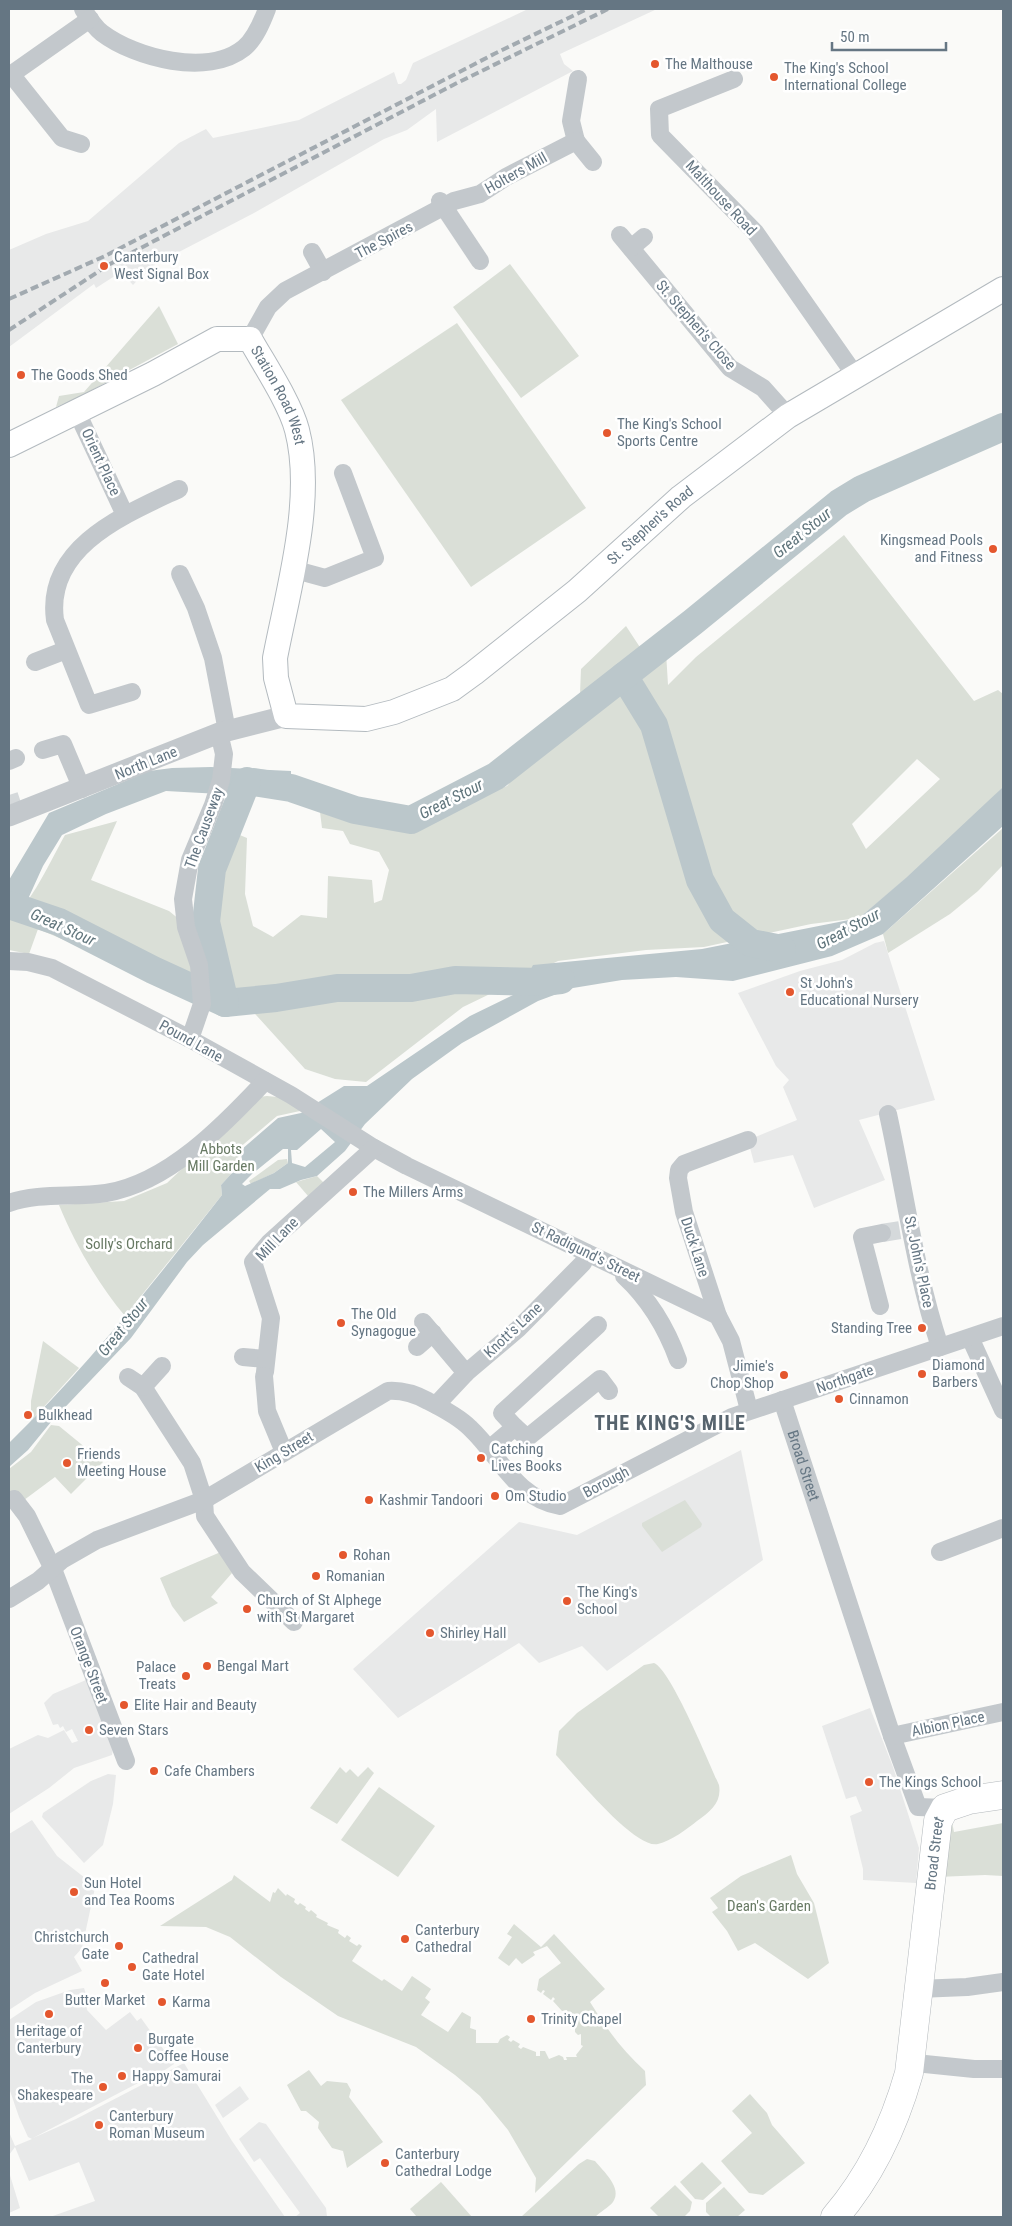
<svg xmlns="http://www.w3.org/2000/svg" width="1012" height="2226" font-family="'Roboto Condensed',sans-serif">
<rect width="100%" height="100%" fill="#fafaf8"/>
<g fill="#e8e9e9">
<polygon points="528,9 657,9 560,54 564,64 573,71 437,142 436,109 407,130 384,139 254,213 150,267 133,285 121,272 96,288 94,284 9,347 9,250 46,234 88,221 179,143 206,129 213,138 299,120 394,72 398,84 401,84 406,80 413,63"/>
<polygon points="884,941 935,1100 859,1120 885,1180 814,1208 793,1155 754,1163 748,1140 797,1120 783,1087 789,1080 776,1066 738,993 800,971 842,960 875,943"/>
<polygon points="741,1450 763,1560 607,1671 582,1646 539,1663 519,1643 398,1718 353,1669 519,1522 577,1535"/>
<polygon points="86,1680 113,1749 112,1755 74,1768 49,1788 9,1814 9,1749 38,1735 48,1738 64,1730 72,1743 78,1741 72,1729 66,1732 63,1726 60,1728 58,1724 53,1725 44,1703 53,1694"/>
<polygon points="870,1708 893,1767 919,1848 916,1883 863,1880 863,1869 850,1816 862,1811 856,1796 846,1799 822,1726"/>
<polygon points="108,1774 116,1775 113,1804 103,1845 84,1863 42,1817 43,1813 91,1781"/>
<polygon points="32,1820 57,1856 85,1878 96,1883 82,1948 74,1957 82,1971 35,1993 9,2010 9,1834"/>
<polygon points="84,1988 86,1994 87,2010 106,2030 130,2012 137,2021 141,2018 174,2064 162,2072 161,2071 33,2138 76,2119 184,2063 232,2141 285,2217 50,2217 95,2201 79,2162 29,2181 15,2147 9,2155 9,2132 15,2146 32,2139 28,2137 19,2117 9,2088 9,2020 36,2002 70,1990"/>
<polygon points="240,2086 249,2099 223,2118 215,2105"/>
<polygon points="259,2122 266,2124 326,2208 327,2217 295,2217 300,2213 260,2158 254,2162 239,2139"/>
<polygon points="9,2172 20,2208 9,2213"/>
</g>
<g fill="#dadfd7" fill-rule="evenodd">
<polygon points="510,264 579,356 521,398 453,307"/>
<polygon points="159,306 178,344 79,397 56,407 59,396 84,392"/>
<polygon points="457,323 586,508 471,587 341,400"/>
<path d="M844 535 974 701 998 690 1003 694V787L953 839 859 918 811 924 704 947 646 950 558 961 463 1007 366 1082 335 1079 305 1069 228 984 215 940 212 909 216 870 230 831 247 838 245 894 253 926 273 937 301 915 327 918 328 876 372 880 374 903 382 900 389 870 379 852 350 844 343 831 322 828 319 804 365 820 413 825 507 786 550 736 579 719 581 669 626 626 651 664 666 652 668 685 696 657ZM917 759 940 779 866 849 852 824Z"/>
<path d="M117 821 91 880 169 911 180 920 202 998 38 929 29 954 9 950V920C29 909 53 856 65 835Z"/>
<polygon points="1003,828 1003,865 978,891 950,914 888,953 883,934"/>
<path d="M267 1096C281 1097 293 1098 300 1111L277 1116 238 1149C241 1165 232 1173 221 1185L222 1195 125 1316C98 1284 75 1244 59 1205L124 1201 167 1183 258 1097Z"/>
<polygon points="287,1159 288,1163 274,1173 251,1184 249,1181 278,1160"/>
<polygon points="317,1176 326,1185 308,1196 296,1182"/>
<polygon points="43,1341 79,1368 31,1421 31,1401"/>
<polygon points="51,1425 59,1426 103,1462 71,1494 55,1477 16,1506 9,1496 9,1469 31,1452"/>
<polygon points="685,1500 702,1524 701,1527 662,1552 642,1526 642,1523"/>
<polygon points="223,1551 232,1573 211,1597 218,1603 184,1622 172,1606 160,1578"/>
<path d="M654 1663C671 1670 709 1763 719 1785 722 1802 711 1811 697 1821 687 1829 671 1841 658 1844 635 1850 573 1773 556 1755L559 1731 577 1713 644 1665Z"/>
<polygon points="340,1767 346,1773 350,1769 358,1777 368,1767 374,1773 337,1824 310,1808"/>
<polygon points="379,1787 435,1826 398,1877 341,1840"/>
<polygon points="952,1822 954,1832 1003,1823 1003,1876 985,1875 937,1877"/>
<polygon points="791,1855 797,1874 814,1903 829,1963 808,1979 755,1943 738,1951 727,1931 712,1912 718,1908 710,1898 741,1876"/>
<path d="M234 1875 270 1902 273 1892 275 1893 278 1888 286 1896 287 1894 295 1899 294 1902 298 1905 300 1903 306 1907 305 1909 309 1912 311 1910 317 1915 316 1917 328 1923 327 1925 339 1930 338 1933 345 1938 347 1935 351 1938 349 1941 357 1946 359 1944 362 1946 352 1961 382 1981 384 1979 402 1991 412 1976 431 1989 425 1998 430 2002 421 2015 448 2032 462 2012 471 2017 470 2028 476 2030V2043H498L500 2039 507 2035 510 2037 508 2040 511 2042 513 2040 520 2044 518 2047 521 2049 523 2047 536 2052V2056H540V2051H545L549 2059 559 2055 563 2057 564 2060H567L566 2057H577L576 2055 583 2046 581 2045V2034L578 2035 575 2032V2020H566L564 2015 568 2014 567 2010 562 2011 553 2001 555 1999 553 1997 551 2000 543 1994 545 1991 543 1990 541 1993 537 1990 539 1979 561 1963 547 1946 533 1952 535 1955 522 1964 516 1958 509 1966 498 1958 512 1937 507 1934 514 1924 541 1947 554 1934 605 1989 590 2002C606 2028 622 2050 645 2071L646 2085 535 2193 536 2178 508 2130 480 2096 455 2075 416 2047 338 2016 281 1977 230 1937 206 1927 160 1926 232 1880Z"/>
<polygon points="309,2070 321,2086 327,2081 347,2083 351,2090 349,2097 383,2142 347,2168 343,2151 332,2148 318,2128 319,2122 306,2111 301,2111 287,2085"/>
<polygon points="750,2094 767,2113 772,2125 805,2163 763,2195 749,2193 721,2161 752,2133 732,2111"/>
<path d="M587 2159 595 2161C603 2171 623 2188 613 2202 609 2207 600 2212 595 2217H521L579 2164Z"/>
<polygon points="702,2162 722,2183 703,2200 695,2199 680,2182"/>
<polygon points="441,2182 472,2217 417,2217 410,2209"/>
<polygon points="675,2185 692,2202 690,2211 684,2217 659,2217 650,2208"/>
<polygon points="724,2187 745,2210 737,2217 711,2217 706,2212 706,2203"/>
</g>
<g fill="#bbc7cb" fill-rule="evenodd">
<polygon points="211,767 291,771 291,798 166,791 106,814 62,835 43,866 28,899 15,916 9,920 9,880 49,813 149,771 172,768"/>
<path d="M1003 787V826L883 934 832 956 733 981 676 977 622 980 573 988 538 1001 462 1043 412 1079 365 1124 345 1151 317 1176 301 1180 280 1189H270L203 1245 187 1262 131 1338 51 1422 28 1450 9 1467V1443C87 1367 155 1281 222 1195L221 1185 242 1162 241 1150 278 1118 301 1113 344 1086H367L470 1016 519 992 533 965 702 949 859 918 907 877ZM321 1129 335 1142 305 1167 292 1163 291 1150H297ZM283 1149H288V1163L274 1173 245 1186 242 1184 252 1174Z"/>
</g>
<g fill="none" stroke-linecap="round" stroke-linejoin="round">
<g stroke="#bbc7cb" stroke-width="28">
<polyline points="624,676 654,725 700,880 722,920 751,943 782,949"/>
<polyline points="254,782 291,788 355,810 411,820 496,776 693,622 839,503 862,489 1003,427"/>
<polyline points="9,905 59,922 153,970 225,1003 276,998 337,988 411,988 455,980 543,982 561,980"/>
<polyline points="225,1003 206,922 212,869 247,781"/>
</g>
<g stroke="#d5d9db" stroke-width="18" stroke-dasharray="18 9" stroke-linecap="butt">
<polyline points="9,795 12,804"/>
<polyline points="882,1233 900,1230"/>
</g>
<defs>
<g id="secondary">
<path id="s2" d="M9 445 153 374 217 339H250C264 364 290 403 297 430 315 499 288 590 275 658L276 678 286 716 366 719 394 712 452 689 474 673 577 591 681 497 788 416 1003 289"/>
</g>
<g id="trunk">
<path id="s3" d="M835 2217C871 2175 894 2126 909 2073L938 1821 945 1808 969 1800 1003 1795"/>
</g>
</defs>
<use href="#secondary" stroke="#b3babf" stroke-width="26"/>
<use href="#trunk" stroke="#b4b9bd" stroke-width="29"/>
<g stroke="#c3c8cc" stroke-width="18">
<path d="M83 9C88 17 94 27 102 33 135 58 208 77 244 48 255 39 262 22 267 9"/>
<polyline points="11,74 62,138 81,144"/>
<polyline points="9,76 90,19"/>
<polyline points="734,79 659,109 660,135 755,232 855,375"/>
<polyline points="576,141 571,121 578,79"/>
<polyline points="440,201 480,261"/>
<polyline points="620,235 730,368 763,388 788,416"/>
<polyline points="631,248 644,237"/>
<polyline points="312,252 323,272"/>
<polyline points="250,339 268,307 285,291 454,201 480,194 506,177 576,141 593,162"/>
<polyline points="76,410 125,515"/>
<polyline points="292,569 325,578 375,558 343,473"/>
<polyline points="180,574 196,608 213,658 227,731"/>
<polyline points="35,662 66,650"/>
<path d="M132 692 89 705 55 620C45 547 124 515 179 489"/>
<polyline points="43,750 63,744 82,789"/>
<polyline points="9,761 16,758"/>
<polyline points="9,961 28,962 52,968 190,1039 291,1095 374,1148 407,1166 718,1316 731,1341 749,1410"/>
<polyline points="190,1039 202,1004 199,965 186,927 183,899 190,860 213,805 221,780 224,754 219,733"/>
<path d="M888 1114C905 1191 915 1272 940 1347"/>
<path d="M9 1203C40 1192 74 1198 106 1193 168 1183 224 1125 265 1081"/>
<path d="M624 1276C650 1300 666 1327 678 1360"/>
<polyline points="880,1306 862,1237 882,1233"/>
<polyline points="718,1316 684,1212 678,1178 679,1170 684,1164 748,1140"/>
<polyline points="423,1322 466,1373"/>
<polyline points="973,1344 1003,1410"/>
<polyline points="417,1347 433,1333"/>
<polyline points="243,1357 266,1359"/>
<polyline points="265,1372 271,1318 253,1262 269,1243 374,1148"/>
<polyline points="264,1376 267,1411 284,1452"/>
<polyline points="128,1377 143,1387 192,1463 204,1500 205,1516 242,1572 294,1622"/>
<polyline points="143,1387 162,1366"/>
<path id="s1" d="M782 1400 892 1736 918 1807 945 1808"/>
<polyline points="436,1405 466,1373 518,1329 583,1263 587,1253"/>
<polyline points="515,1427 502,1413 598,1325"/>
<polyline points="489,1449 515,1427 527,1438 600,1379 609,1391"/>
<polyline points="14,1499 27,1516 53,1569 126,1761"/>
<polyline points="940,1552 1003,1528"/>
<path d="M9 1599 38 1581 62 1560 97 1540 204 1500 388 1391C403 1390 415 1394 428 1401 442 1408 459 1417 470 1428 501 1457 514 1497 560 1506L732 1417 1003 1326"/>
<polyline points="892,1736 1003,1712"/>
<polyline points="918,1989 967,1987 1003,1982"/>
<polyline points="925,2064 974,2069 1003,2069"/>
</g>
<polyline stroke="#c3c8cc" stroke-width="21" points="9,816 219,733 286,716"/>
<use href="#secondary" stroke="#fff" stroke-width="24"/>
<use href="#trunk" stroke="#fff" stroke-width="28"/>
<g stroke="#a2aab0" stroke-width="4" stroke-dasharray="8 4" stroke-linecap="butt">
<polyline points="9,299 105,256 494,54 587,9"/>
<polyline points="9,330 110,264 455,84 608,9"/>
</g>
</g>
<g fill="#e4572e" stroke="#fff" stroke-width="2">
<circle cx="655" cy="64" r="5"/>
<circle cx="774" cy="77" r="5"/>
<circle cx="104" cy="266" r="5"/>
<circle cx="21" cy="375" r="5"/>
<circle cx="607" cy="433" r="5"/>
<circle cx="993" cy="549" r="5"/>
<circle cx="790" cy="992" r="5"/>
<circle cx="353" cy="1192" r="5"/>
<circle cx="341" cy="1323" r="5"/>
<circle cx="922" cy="1328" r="5"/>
<circle cx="922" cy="1374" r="5"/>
<circle cx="784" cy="1375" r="5"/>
<circle cx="839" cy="1399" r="5"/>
<circle cx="28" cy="1415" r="5"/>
<circle cx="481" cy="1458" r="5"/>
<circle cx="67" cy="1463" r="5"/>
<circle cx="495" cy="1496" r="5"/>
<circle cx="369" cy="1500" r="5"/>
<circle cx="343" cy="1555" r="5"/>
<circle cx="316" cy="1576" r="5"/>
<circle cx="567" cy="1601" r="5"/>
<circle cx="247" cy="1609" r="5"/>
<circle cx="430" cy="1633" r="5"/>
<circle cx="207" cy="1666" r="5"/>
<circle cx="186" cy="1676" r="5"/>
<circle cx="124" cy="1705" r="5"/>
<circle cx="89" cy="1730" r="5"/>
<circle cx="154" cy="1771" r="5"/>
<circle cx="869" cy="1782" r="5"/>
<circle cx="74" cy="1892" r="5"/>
<circle cx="405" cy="1939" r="5"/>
<circle cx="119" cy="1946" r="5"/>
<circle cx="132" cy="1967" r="5"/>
<circle cx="105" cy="1983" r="5"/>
<circle cx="162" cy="2002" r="5"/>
<circle cx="49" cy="2014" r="5"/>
<circle cx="531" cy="2019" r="5"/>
<circle cx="138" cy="2048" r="5"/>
<circle cx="122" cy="2076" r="5"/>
<circle cx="103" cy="2087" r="5"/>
<circle cx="99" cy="2125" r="5"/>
<circle cx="385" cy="2163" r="5"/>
</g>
<g text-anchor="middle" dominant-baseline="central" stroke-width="5" stroke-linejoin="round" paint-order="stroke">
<g font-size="15" fill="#657683" stroke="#fff" text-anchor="start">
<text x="665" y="64">The Malthouse</text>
<text x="784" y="68">The King's School<tspan x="784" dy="17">International College</tspan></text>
<text x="114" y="257">Canterbury<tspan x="114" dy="17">West Signal Box</tspan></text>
<text x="31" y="375">The Goods Shed</text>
<text x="617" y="424">The King's School<tspan x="617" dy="17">Sports Centre</tspan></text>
<text x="983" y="540" text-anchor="end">Kingsmead Pools<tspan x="983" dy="17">and Fitness</tspan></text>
<text x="800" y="983">St John's<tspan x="800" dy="17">Educational Nursery</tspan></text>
<text x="363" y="1192">The Millers Arms</text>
<text x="351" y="1314">The Old<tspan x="351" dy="17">Synagogue</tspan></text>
<text x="912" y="1328" text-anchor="end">Standing Tree</text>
<text x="932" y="1365">Diamond<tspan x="932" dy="17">Barbers</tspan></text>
<text x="774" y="1366" text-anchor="end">Jimie's<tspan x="774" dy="17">Chop Shop</tspan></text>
<text x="849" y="1399">Cinnamon</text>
<text x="38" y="1415">Bulkhead</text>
<text x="491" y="1449">Catching<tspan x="491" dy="17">Lives Books</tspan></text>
<text x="77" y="1454">Friends<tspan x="77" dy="17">Meeting House</tspan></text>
<text x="505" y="1496">Om Studio</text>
<text x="379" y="1500">Kashmir Tandoori</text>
<text x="353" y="1555">Rohan</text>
<text x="326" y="1576">Romanian</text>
<text x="577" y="1592">The King's<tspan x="577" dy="17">School</tspan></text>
<text x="257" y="1600">Church of St Alphege<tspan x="257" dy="17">with St Margaret</tspan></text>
<text x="440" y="1633">Shirley Hall</text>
<text x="217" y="1666">Bengal Mart</text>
<text x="176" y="1667" text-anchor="end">Palace<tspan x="176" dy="17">Treats</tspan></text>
<text x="134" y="1705">Elite Hair and Beauty</text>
<text x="99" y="1730">Seven Stars</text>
<text x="164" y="1771">Cafe Chambers</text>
<text x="879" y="1782">The Kings School</text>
<text x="84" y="1883">Sun Hotel<tspan x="84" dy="17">and Tea Rooms</tspan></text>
<text x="415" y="1930">Canterbury<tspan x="415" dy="17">Cathedral</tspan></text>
<text x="109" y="1937" text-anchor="end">Christchurch<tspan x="109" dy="17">Gate</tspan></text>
<text x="142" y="1958">Cathedral<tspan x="142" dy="17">Gate Hotel</tspan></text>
<text x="105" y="2000" text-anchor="middle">Butter Market</text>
<text x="172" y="2002">Karma</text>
<text x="541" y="2019">Trinity Chapel</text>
<text x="49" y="2031" text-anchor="middle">Heritage of<tspan x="49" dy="17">Canterbury</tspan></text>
<text x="148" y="2039">Burgate<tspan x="148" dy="17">Coffee House</tspan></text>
<text x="132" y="2076">Happy Samurai</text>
<text x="93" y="2078" text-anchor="end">The<tspan x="93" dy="17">Shakespeare</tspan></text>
<text x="109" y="2116">Canterbury<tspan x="109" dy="17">Roman Museum</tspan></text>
<text x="395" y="2154">Canterbury<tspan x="395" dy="17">Cathedral Lodge</tspan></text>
</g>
<g font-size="15" fill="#657683" stroke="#fff">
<text transform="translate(516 173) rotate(-29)">Holters Mill</text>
<text transform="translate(721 198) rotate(47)">Malthouse Road</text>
<text transform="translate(384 240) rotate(-28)">The Spires</text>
<text transform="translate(696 325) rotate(49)">St. Stephen's Close</text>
<text stroke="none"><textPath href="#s2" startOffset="330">Station Road West</textPath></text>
<text transform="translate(101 462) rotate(65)">Orient Place</text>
<text stroke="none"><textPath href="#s2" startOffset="1088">St. Stephen's Road</textPath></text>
<text transform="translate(146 763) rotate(-22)">North Lane</text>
<text transform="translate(204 828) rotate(-70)">The Causeway</text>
<text transform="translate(191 1041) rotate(29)">Pound Lane</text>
<text transform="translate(277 1239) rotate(-46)">Mill Lane</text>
<text transform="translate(695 1247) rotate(72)">Duck Lane</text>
<text transform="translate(586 1252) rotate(26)">St Radigund's Street</text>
<text transform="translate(919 1262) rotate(78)">St. John's Place</text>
<text transform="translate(513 1330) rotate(-43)">Knott's Lane</text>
<text transform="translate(845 1379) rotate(-19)">Northgate</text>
<text transform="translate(284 1452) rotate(-31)">King Street</text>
<text stroke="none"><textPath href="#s1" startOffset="69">Broad Street</textPath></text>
<text transform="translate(606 1482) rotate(-28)">Borough</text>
<text transform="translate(89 1665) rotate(69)">Orange Street</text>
<text transform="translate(948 1724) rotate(-12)">Albion Place</text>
<text stroke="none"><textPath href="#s3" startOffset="384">Broad Street</textPath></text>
</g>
<g font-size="15" fill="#687a64" stroke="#fff">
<text x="221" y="1149">Abbots<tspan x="221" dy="17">Mill Garden</tspan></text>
<text x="129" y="1244">Solly's Orchard</text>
<text x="769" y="1906">Dean's Garden</text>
</g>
<g font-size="16" font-style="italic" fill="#60757c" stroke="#fff">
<text transform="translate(802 533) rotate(-39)">Great Stour</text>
<text transform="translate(451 799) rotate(-27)">Great Stour</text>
<text transform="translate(63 927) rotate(24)">Great Stour</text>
<text transform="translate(848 929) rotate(-28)">Great Stour</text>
<text transform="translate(123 1327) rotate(-51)">Great Stour</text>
</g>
<g font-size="20" font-weight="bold" letter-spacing="1" fill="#57646e" stroke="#fff">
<text x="670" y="1423">THE KING'S MILE</text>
</g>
</g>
<rect width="1012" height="2226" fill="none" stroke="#657683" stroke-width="20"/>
<path d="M832 42v8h114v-8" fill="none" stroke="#657683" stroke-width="2.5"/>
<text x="840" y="42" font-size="15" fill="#657683" stroke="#ffffff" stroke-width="4" paint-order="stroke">50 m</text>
</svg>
